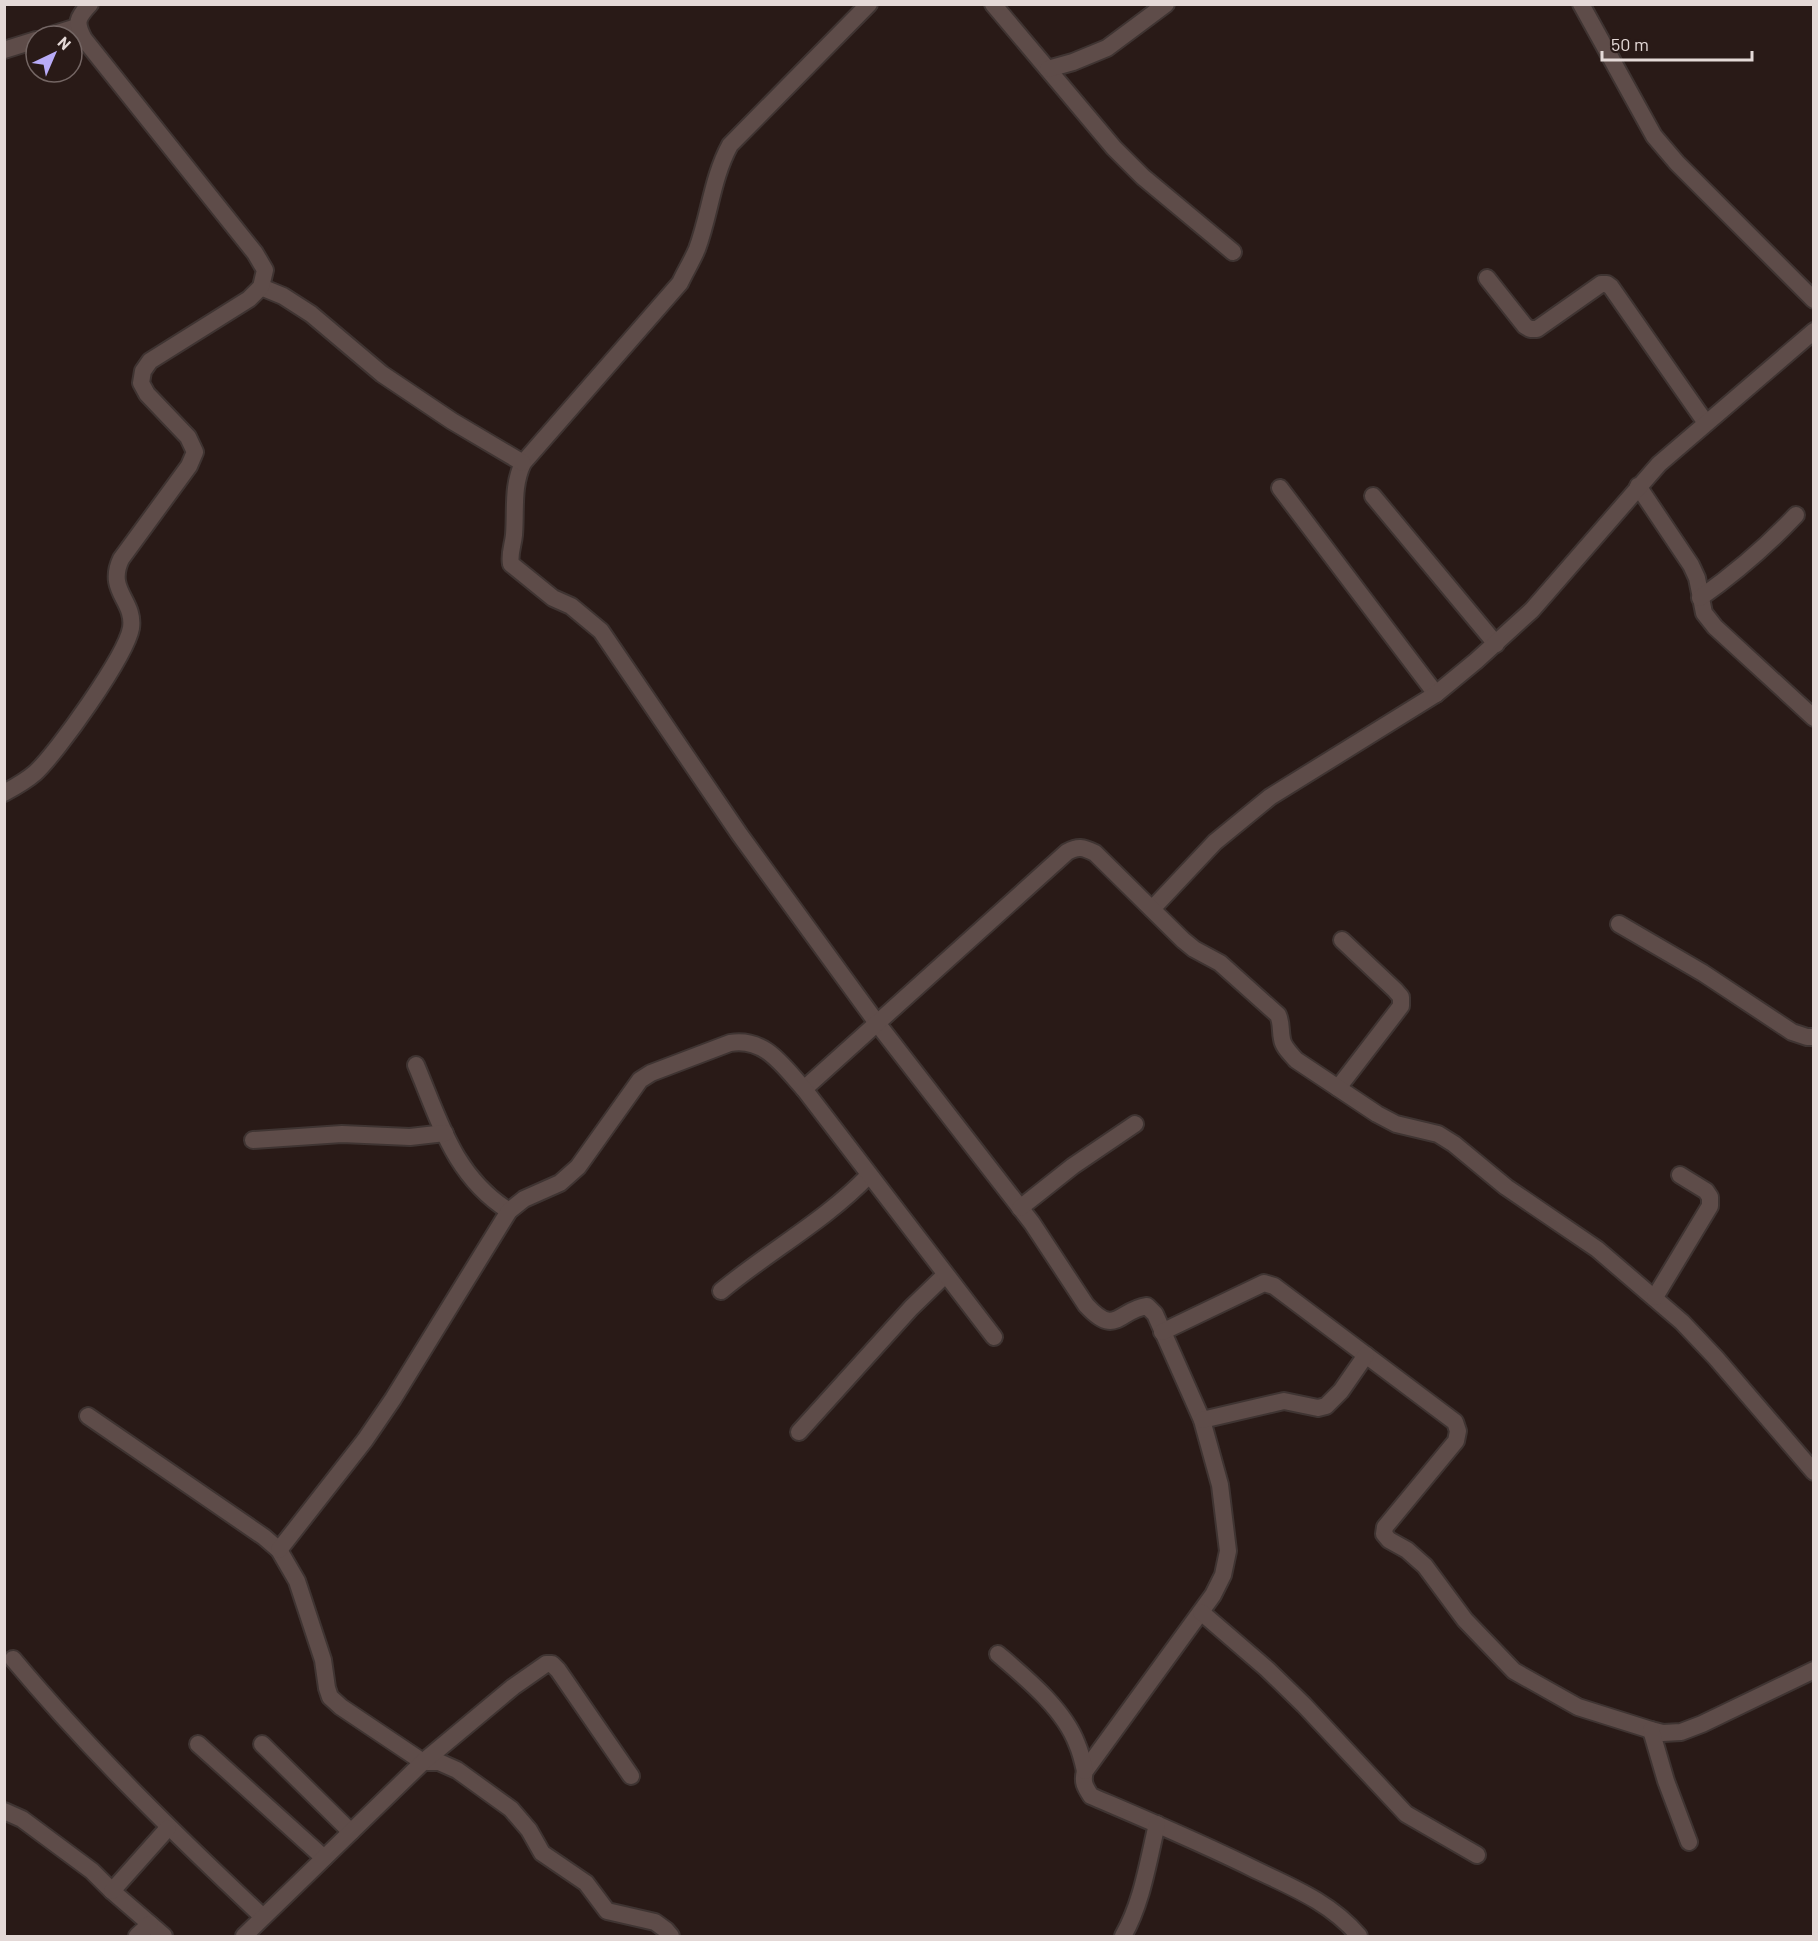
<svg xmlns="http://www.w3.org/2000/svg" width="1818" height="1941" font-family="Barlow,sans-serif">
<rect width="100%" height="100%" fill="#291a17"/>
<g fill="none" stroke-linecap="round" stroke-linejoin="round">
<defs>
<g id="street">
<path d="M869 4 730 145C712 178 710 214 697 249 692 261 685 272 680 283L523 463C512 486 516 510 514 535 513 546 509 553 511 564L553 598 571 606 601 631 740 835 877 1023 1032 1223 1086 1305C1116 1338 1118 1310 1147 1306L1155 1314 1202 1420 1220 1485 1228 1551 1223 1575 1213 1595 1085 1771C1082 1782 1085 1787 1091 1796 1147 1820 1202 1843 1256 1870 1294 1888 1331 1903 1359 1936"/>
<polyline points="993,4 1114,148 1143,177 1233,252"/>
<polyline points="1581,4 1654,136 1677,163 1814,300"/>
<polyline points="48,36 77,27"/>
<polyline points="4,50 36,40"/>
<polyline points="1048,69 1073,62 1107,48 1166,4"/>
<polyline points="1487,278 1525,326 1530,329 1537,329 1601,284 1607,284 1611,287 1706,423"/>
<polyline points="261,287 283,296 311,314 382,374 452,421 523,463"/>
<polyline points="1638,486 1691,565 1697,578 1704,613 1715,627 1814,718"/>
<polyline points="1280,488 1436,694"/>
<polyline points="1373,496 1496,644"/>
<path d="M1700 598C1737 572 1765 548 1796 515"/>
<path d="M4 793C15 787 26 781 35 773 57 753 126 656 131 628 135 600 106 591 121 559L189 466 195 452 188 437 147 394 141 383 143 371 150 361 249 299 261 287 265 270 255 253 84 39C75 22 77 18 90 4"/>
<polyline points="1152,909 1215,842 1270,797 1436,694 1476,661 1532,610 1659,464 1814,331"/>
<polyline points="1619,924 1703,973 1792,1032 1807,1037 1814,1037"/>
<path d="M416 1065C440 1122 454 1176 509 1211"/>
<polyline points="1338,1088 1401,1006 1401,997 1395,990 1342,940"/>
<path d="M804 1089 1067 852C1078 846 1083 847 1095 853L1183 940 1194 949 1220 963 1278 1015C1282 1024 1280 1030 1282 1039 1283 1047 1291 1054 1296 1060L1377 1114 1396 1124 1438 1134 1454 1144 1506 1187 1597 1249 1682 1322 1716 1358 1814 1472"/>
<polyline points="253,1140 342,1134 410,1137 445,1133"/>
<polyline points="1020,1208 1073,1166 1135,1124"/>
<path d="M721 1291C769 1251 825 1221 869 1175"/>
<polyline points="1655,1297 1710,1206 1710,1197 1706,1191 1680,1175"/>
<polyline points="1162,1332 1264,1283 1274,1286 1455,1422 1458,1431 1456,1441 1385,1527 1384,1534 1389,1540 1407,1550 1425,1566 1465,1620 1514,1671 1578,1707 1651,1730 1663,1733 1681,1732 1702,1724 1814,1670"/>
<polyline points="88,1416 264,1537 279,1550 297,1581 323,1660 327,1688 330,1697 341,1707 423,1762 439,1762 457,1770 511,1809 529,1830 542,1853 586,1883 607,1911 655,1922 666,1930 671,1936"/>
<polyline points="1202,1420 1284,1401 1318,1408 1326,1406 1341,1391 1366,1355"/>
<polyline points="799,1432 911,1308 945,1275"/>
<path d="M279 1550 365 1440 393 1399 509 1211 524 1199 560 1183 578 1167 640 1080 651 1073 730 1043C765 1037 783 1066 804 1089L994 1337"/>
<polyline points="1201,1612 1267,1669 1304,1705 1406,1814 1477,1855"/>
<path d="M998 1654C1026 1678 1064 1709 1077 1744 1081 1753 1083 1762 1085 1771"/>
<path d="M13 1659C90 1751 176 1835 263 1917"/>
<polyline points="1651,1730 1666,1781 1689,1842"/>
<polyline points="198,1744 324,1858"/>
<polyline points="262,1744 351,1832"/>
<polyline points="4,1811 22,1819 92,1871 112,1891 164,1936"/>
<polyline points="112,1891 168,1828"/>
<polyline points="137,1936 150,1924"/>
<polyline points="244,1936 423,1762 513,1687 546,1664 552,1664 558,1670 631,1776"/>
<path d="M1123 1936C1142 1903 1148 1862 1157 1824"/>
</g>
</defs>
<use href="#street" stroke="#3f3432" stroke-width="20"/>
<use href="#street" stroke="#5e4c49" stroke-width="16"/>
</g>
<rect width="1818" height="1941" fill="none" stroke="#e4d9d7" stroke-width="12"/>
<g transform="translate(54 54) rotate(44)"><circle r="28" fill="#291a17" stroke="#746664" stroke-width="1.5"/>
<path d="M0-4.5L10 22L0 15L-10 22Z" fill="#b8abf7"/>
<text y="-9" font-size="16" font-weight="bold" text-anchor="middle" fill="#e4d9d7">N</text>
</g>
<path d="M1602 51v9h150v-9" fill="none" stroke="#e4d9d7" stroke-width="3"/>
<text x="1611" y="51" font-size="18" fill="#e4d9d7" stroke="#291a17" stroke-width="4.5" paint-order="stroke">50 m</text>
</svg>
